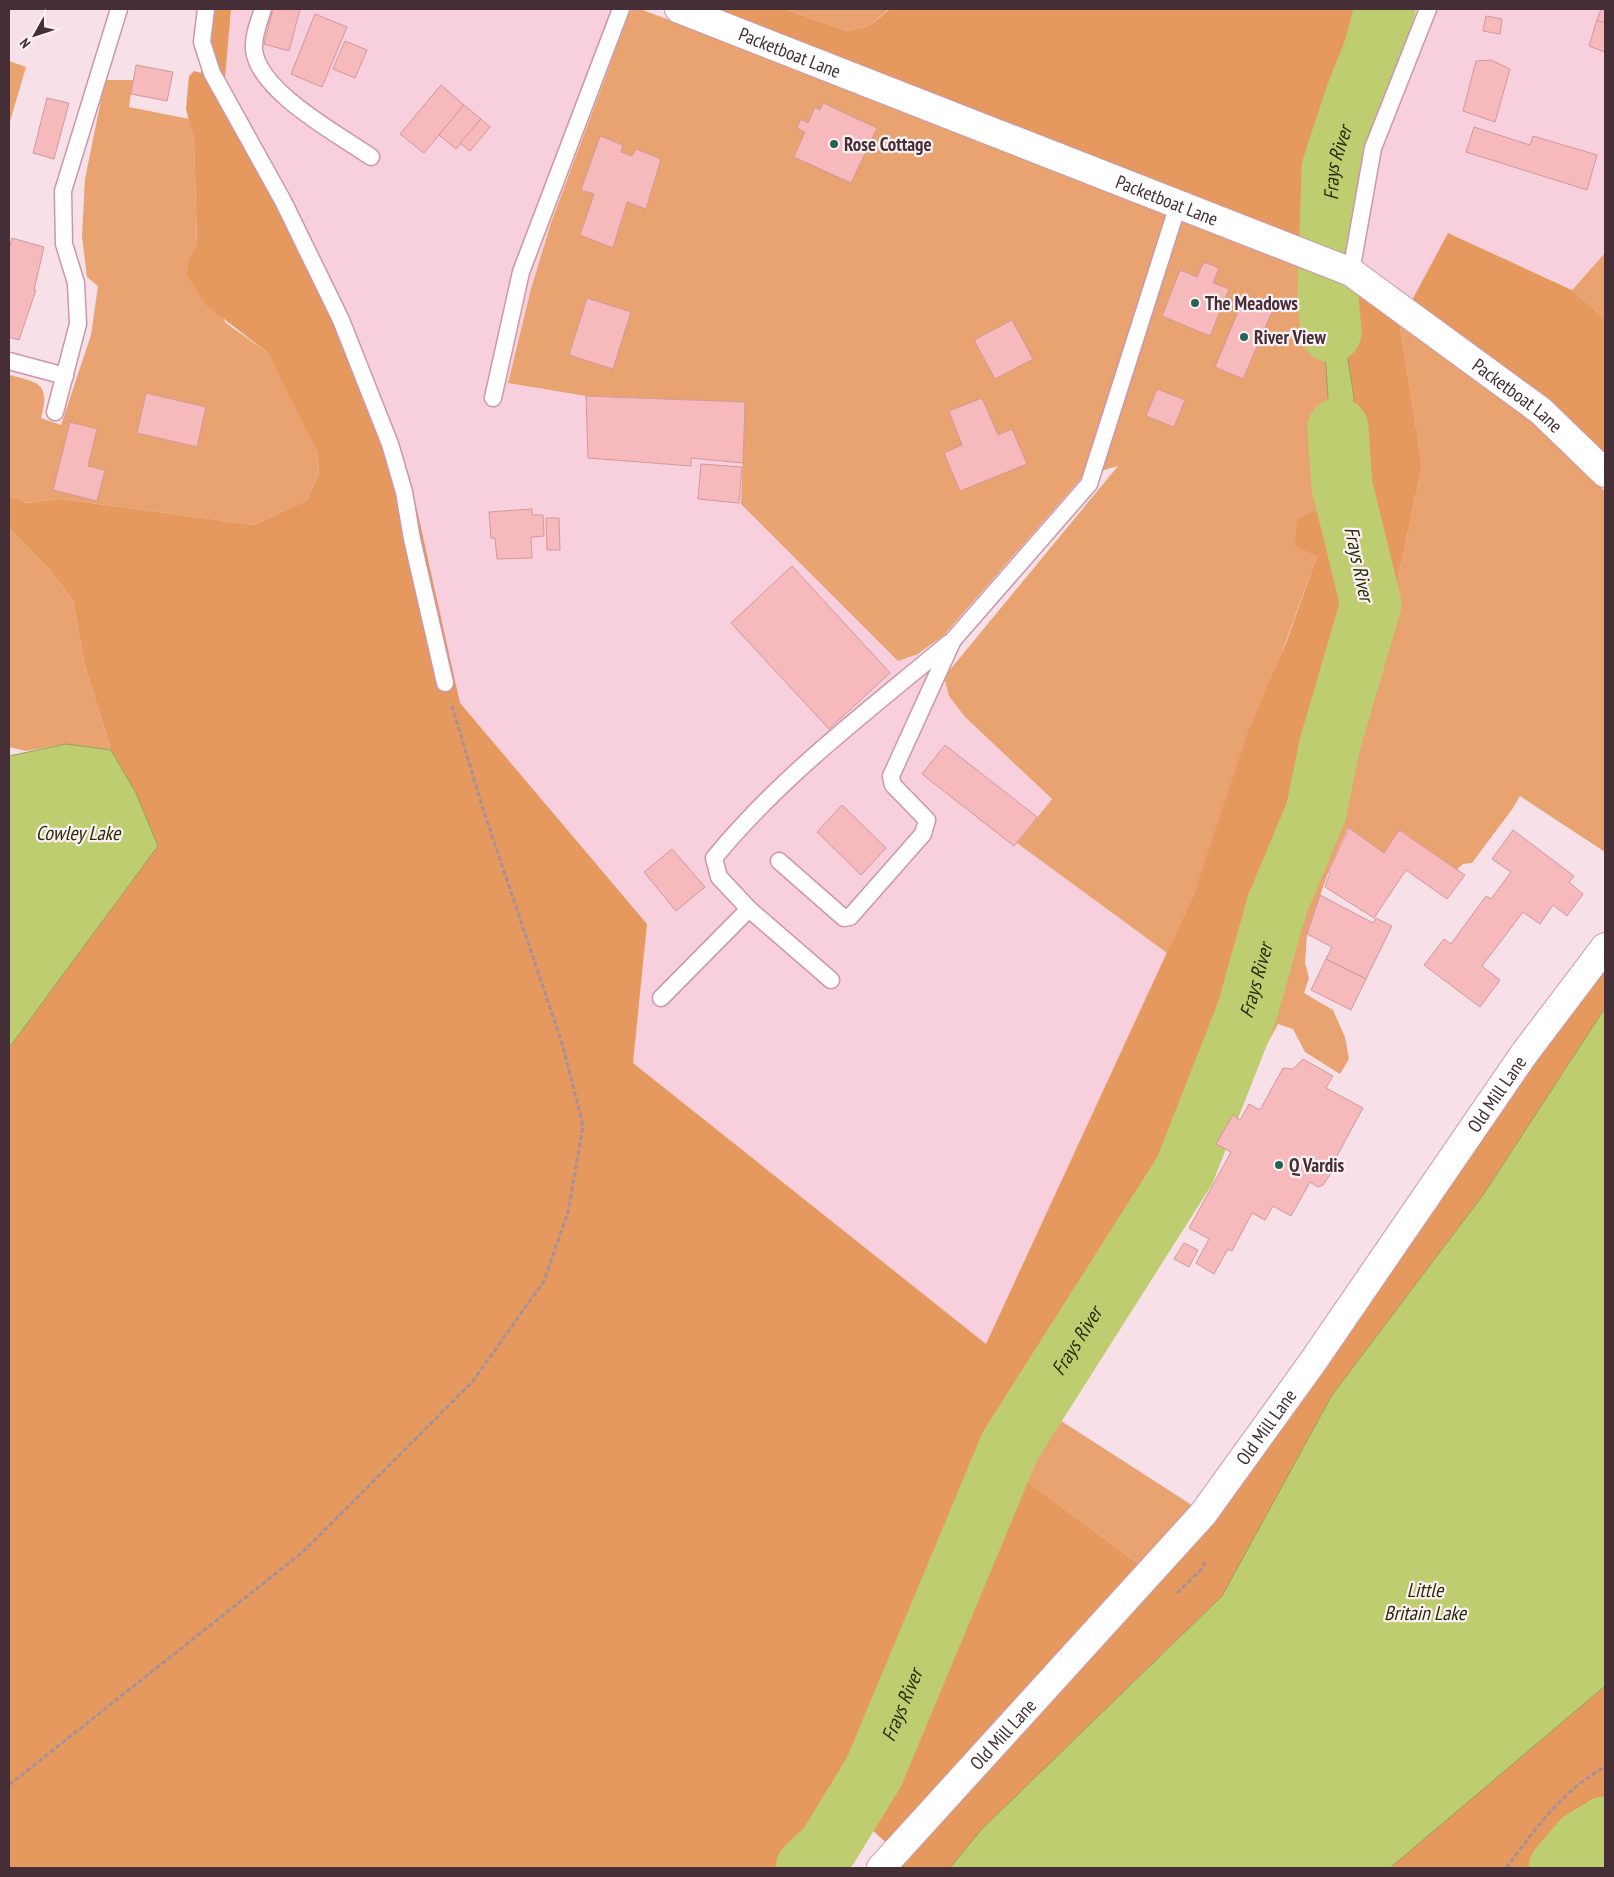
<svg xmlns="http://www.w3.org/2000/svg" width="1614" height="1877" font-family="'PT Sans Narrow',sans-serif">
<rect width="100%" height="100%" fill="#f8e0e8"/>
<g fill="#f8cfdc">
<polygon points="231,9 631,9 551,223 531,289 508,383 586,396 745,402 742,504 898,660 918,654 944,677 949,696 965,717 1052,799 1018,843 1167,953 986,1344 633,1063 647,924 460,703 410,478 374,381 349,320 225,78"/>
<polygon points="1403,9 1605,9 1605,253 1572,289 1448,233 1411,302 1341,257 1345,164"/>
</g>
<g fill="#e8a371">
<polygon points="631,9 640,9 1320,263 1334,492 1349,513 1313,511 1317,556 1194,894 1167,953 1017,843 1052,799 965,717 949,696 944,677 1118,466 1083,476 944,635 918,654 898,661 741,504 745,402 586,396 508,383 531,289 551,223"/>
<polygon points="785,9 889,9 869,26 847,31"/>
<polygon points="9,61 26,67 9,125"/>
<path d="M105 80H133L129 107 189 119 194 139 197 246 189 258 226 323 268 353 305 424 317 451 319 473 307 500 254 525 61 499 24 503 13 497 9 498V375C40 383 50 383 41 418L61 425 91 335 98 286 87 277 82 236 85 179Z"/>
<polygon points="1605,253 1605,319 1572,290"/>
<polygon points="1398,315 1531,420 1605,491 1605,852 1520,796 1513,808 1472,863 1463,864 1456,870 1400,830 1384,853 1348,828 1330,867 1307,934 1305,963 1309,978 1304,993 1333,1010 1345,1037 1349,1059 1340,1074 1305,1052 1293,1029 1278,1024 1237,1099 1229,1093 1331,813 1390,616 1422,465"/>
<polygon points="9,528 50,570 73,601 85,666 111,750 66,744 26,751 9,747"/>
<polygon points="1041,1408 1198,1509 1145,1569 1008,1467 1016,1449"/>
</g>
<g fill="#e6995e">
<polygon points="210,9 231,9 225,78 349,320 374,381 410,478 460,703 647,924 633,1063 986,1344 1194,894 1248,732 1286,643 1317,556 1295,546 1297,520 1313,511 1345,514 1365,594 1309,804 1268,911 1242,1006 1183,1170 1008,1445 872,1772 826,1846 802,1868 9,1868 9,1048 158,846 136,793 111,750 85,666 73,601 50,570 9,528 9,498 13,497 25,503 61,499 254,525 307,500 319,473 317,451 268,353 206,305 187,275 189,258 197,245 194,139 186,109 189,76 194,71 201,73"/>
<polygon points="708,9 785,9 847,31 869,26 890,9 1376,9 1321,177 1320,246"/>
<polygon points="1390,9 1403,9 1345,164 1341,257 1335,254 1338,165 1379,50"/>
<polygon points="1448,233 1572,290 1605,319 1605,461 1411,302"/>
<polygon points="1358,293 1398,315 1422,465 1390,616 1375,610 1350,511 1357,456 1353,418 1354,397 1346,348 1346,302 1352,300"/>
<polygon points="1605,955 1605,1008 1483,1195 1332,1395 1222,1596 981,1830 950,1868 887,1868 1213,1513"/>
<polygon points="1008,1467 1145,1569 893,1849 856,1815 879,1776"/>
<polygon points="1605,1686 1605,1868 1390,1868 1401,1858"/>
</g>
<g fill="#becd6f" stroke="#9a9d5e">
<polygon points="1320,273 1358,289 1352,300 1346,303 1346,348 1354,397 1353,418 1357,456 1354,491 1349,513 1334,492"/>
<polygon points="66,744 111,750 136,793 158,846 9,1048 9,756"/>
<polygon points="1605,1008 1605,1686 1390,1868 950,1868 981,1830 1222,1596 1332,1395 1483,1195"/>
<polygon points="1605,1810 1605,1868 1574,1868 1558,1845"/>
</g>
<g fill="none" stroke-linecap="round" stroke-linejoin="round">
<g stroke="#becd6f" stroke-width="61">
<path id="s1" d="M1331 332 1328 296 1332 168 1356 95 1374 50 1385 9"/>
<path id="s2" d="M806 1868 828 1847 874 1772 1010 1446 1185 1170 1247 1012 1277 905 1316 812 1330 744 1371 604 1342 486 1338 428"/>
<polyline points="1559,1868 1582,1841 1605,1827"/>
</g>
</g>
<g fill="#f7babc" stroke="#d3989a">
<polygon points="273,9 300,9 289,51 264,44"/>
<polygon points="1601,9 1605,9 1605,23 1597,20"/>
<polygon points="315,14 347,27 322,87 291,74"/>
<polygon points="1486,16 1502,19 1500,34 1483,31"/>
<polygon points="1597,20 1605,23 1605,52 1589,46"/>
<polygon points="345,41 367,50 355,78 333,69"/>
<polygon points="1491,60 1510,69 1495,122 1463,111 1476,61"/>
<polygon points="136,65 173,72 167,101 131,94"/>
<polygon points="441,85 464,105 424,153 400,134"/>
<polygon points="47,98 69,103 54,159 33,153"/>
<polygon points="823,103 877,128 851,183 794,157 805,132 797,128 801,119 808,123 815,107 820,110"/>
<polygon points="464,105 481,119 456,149 439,135"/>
<polygon points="481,119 490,127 470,151 460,143"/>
<polygon points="1474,127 1530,145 1533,136 1597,155 1587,190 1466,152"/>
<polygon points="600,136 623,145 621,152 632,156 636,149 661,159 646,209 627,202 613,248 580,235 594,194 581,190"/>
<polygon points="12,238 44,247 34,290 36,290 19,340 9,337 9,249"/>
<polygon points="1204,262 1219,268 1213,283 1229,289 1210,336 1162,316 1180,270 1197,277"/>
<polygon points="1245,295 1274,307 1243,379 1215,367"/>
<polygon points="587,298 631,312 613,369 569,355"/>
<polygon points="1012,320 1033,359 995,379 974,340"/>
<polygon points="1157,389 1185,400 1174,427 1146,416"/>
<polygon points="146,393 206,407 197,447 137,433"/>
<polygon points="586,396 745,402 743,463 691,458 691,466 588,458"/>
<polygon points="982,398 998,435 1012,429 1027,464 960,491 944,453 962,445 949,411"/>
<polygon points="70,422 97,429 88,466 105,470 97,501 53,490"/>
<polygon points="701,464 742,467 739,503 698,499"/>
<polygon points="532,509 532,515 543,515 544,536 531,537 532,558 497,559 495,538 491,538 489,512"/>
<polygon points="546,518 559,518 560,550 547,550"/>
<polygon points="792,566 890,673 829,729 731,623"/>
<polygon points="945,745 1037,817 1014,846 922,774"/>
<polygon points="842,805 886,848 861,875 817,832"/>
<polygon points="1349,828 1384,853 1399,830 1465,875 1447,899 1406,870 1374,918 1325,887 1330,873 1328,872"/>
<polygon points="1513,830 1574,876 1569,882 1583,894 1567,916 1553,905 1540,924 1523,912 1482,966 1500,980 1480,1007 1424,965 1444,939 1451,944 1486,896 1491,899 1511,872 1492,859"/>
<polygon points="672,849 705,887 676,911 644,872"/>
<polygon points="1320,895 1373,923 1376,918 1392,926 1366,979 1326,959 1332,947 1307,934"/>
<polygon points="1326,959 1366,979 1351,1010 1311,990"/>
<polygon points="1303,1059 1333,1076 1326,1088 1363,1108 1333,1163 1332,1172 1323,1185 1318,1187 1310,1182 1291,1216 1273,1206 1265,1220 1252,1213 1232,1251 1228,1249 1214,1274 1196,1263 1209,1239 1189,1228 1231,1152 1216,1144 1233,1115 1240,1120 1249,1104 1260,1110 1283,1068 1293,1069"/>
<polygon points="1184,1243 1198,1250 1189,1267 1174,1259"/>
</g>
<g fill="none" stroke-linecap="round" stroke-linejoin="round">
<defs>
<g id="lane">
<polyline points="206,9 202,42 212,73 283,201 341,320 390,444 404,492 412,539 445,683"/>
<path d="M263 9C259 22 253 35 254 50 259 92 338 134 371 157"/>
<polyline points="1351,272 1373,148 1428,9"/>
<polyline points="9,361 65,376"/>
<polyline points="493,398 521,272 621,9"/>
<polyline points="55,412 78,324 76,283 64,244 63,191 119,9"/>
<polyline points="779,861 844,918 850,917 923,834 927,820 893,785 891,776 953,640 1089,484 1178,205"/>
<path d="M831 980 749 909 719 877 714 858C782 775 868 711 949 643"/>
<polyline points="661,998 749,909"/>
</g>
<g id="street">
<path id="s3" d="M679 9 1351 272 1541 411 1605 473"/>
<path id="s4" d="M881 1868 1203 1514 1312 1363 1524 1054 1605 947"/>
</g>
</defs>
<use href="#lane" stroke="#ce96a9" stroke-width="19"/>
<use href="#street" stroke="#ce96a9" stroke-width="30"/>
<g stroke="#a79098" stroke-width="3" stroke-dasharray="5 2.5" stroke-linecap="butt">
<polyline points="1177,1593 1202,1569 1206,1560"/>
<polyline points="9,1785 304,1551 473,1381 544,1281 568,1212 583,1126 563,1046 484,812 452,706"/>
<path d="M1506 1868C1535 1830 1561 1791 1605 1767"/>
</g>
<use href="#lane" stroke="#fff" stroke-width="16"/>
<use href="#street" stroke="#fff" stroke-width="28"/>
</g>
<g fill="#206557" stroke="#fdf1f5" stroke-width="2">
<circle cx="834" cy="144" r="5"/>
<circle cx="1195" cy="303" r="5"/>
<circle cx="1244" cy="337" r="5"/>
<circle cx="1279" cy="1165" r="5"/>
</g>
<g text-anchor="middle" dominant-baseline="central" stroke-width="4.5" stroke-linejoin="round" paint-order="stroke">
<g font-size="19" fill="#452e36" stroke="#fdf1f5">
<text stroke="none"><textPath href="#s3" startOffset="119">Packetboat Lane</textPath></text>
<text stroke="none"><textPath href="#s3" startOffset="524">Packetboat Lane</textPath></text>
<text stroke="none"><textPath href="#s3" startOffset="929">Packetboat Lane</textPath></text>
<text stroke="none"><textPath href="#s4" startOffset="991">Old Mill Lane</textPath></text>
<text stroke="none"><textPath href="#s4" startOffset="586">Old Mill Lane</textPath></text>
<text stroke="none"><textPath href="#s4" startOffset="181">Old Mill Lane</textPath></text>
</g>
<g font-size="19" font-weight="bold" fill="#452e36" stroke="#fdf1f5" text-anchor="start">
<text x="844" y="144">Rose Cottage</text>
<text x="1205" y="303">The Meadows</text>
<text x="1254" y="337">River View</text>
<text x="1289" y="1165">Q Vardis</text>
</g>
<g font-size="20" font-style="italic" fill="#282d04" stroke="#fdf1f5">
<text stroke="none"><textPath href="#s1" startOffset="170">Frays River</textPath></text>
<text transform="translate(1359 564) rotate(78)">Frays River</text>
<text x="78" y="833">Cowley Lake</text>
<text stroke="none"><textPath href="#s2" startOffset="1001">Frays River</textPath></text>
<text stroke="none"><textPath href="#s2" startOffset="596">Frays River</textPath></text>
<text x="1425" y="1590">Little<tspan x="1425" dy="23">Britain Lake</tspan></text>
<text stroke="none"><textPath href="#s2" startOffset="191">Frays River</textPath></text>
</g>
</g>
<rect width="1614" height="1877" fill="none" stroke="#452e36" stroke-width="20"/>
<g transform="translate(35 35) rotate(230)" stroke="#fdf1f5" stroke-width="4" paint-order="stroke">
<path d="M0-4L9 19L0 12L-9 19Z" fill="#452e36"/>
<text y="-8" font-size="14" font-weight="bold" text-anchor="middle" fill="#452e36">N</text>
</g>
</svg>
